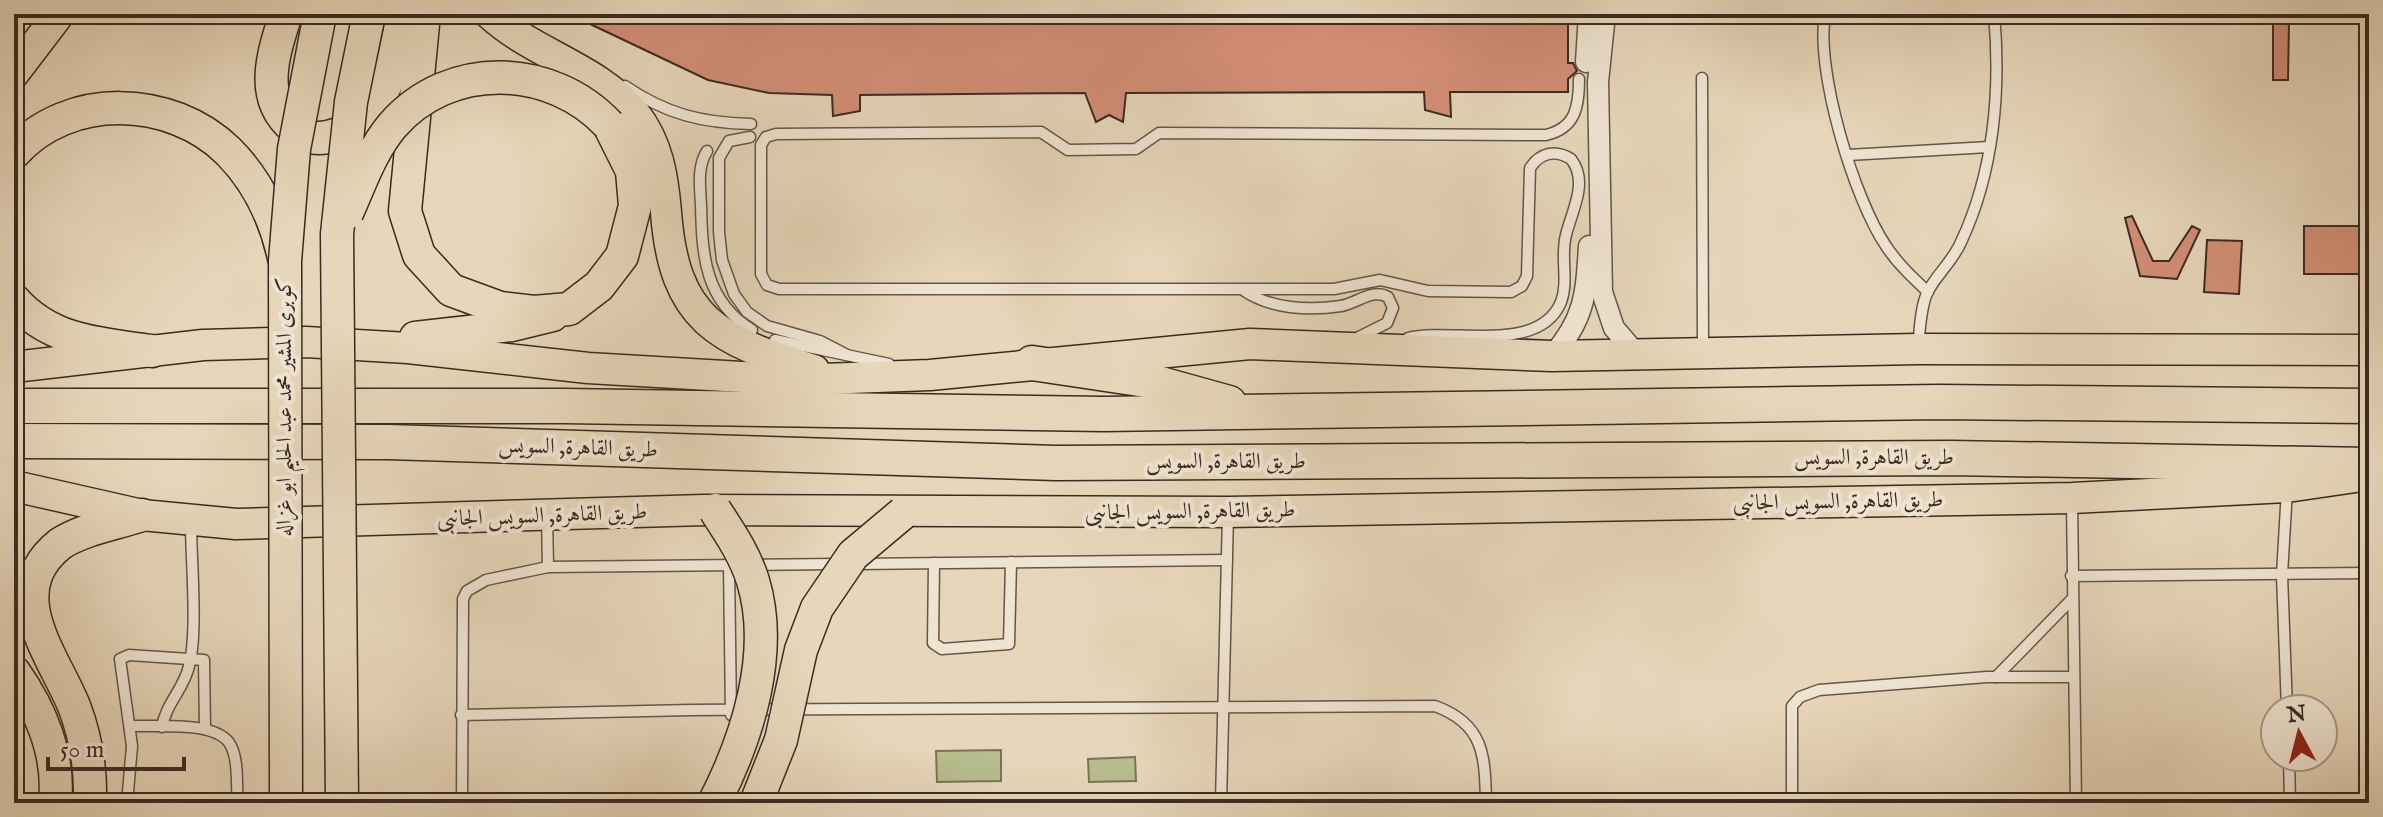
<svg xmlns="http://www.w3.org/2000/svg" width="2383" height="817" font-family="'IM FELL English',Amiri,serif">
<rect width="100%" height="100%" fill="#e7d6ba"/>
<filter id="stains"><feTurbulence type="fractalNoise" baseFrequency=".0025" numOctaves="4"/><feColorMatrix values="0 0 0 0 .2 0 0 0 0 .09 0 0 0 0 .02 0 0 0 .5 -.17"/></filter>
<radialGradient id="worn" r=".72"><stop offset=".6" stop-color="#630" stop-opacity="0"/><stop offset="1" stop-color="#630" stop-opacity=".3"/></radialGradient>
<g fill="#b7bd8e" stroke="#787458" stroke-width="2">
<polygon points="1001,750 1001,781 937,782 936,751"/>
<polygon points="1135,757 1136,781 1089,782 1088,759"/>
</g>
<g fill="#d38e76" stroke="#3a2b21" stroke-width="2">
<polygon points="569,14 1568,14 1568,63 1573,63 1577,71 1568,79 1568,92 1450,92 1451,117 1425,110 1424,92 1126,93 1123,122 1109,115 1096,122 1085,93 860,95 860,111 833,116 832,95 769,93 708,80"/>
<polygon points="2273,23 2289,23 2288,80 2273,80"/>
<polygon points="2132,216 2153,261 2169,261 2192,226 2200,230 2177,279 2140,276 2125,218"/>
<rect x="2304" y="226" width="65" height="48"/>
<polygon points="2207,240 2242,241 2239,294 2204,292"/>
</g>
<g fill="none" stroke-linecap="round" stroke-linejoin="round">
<defs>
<g id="service">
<polyline points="516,14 520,18"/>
<path d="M1825 14C1815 70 1854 199 1886 246 1897 263 1913 278 1928 292"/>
<polyline points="1702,78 1703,348"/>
<path d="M625 86C666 114 702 123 751 124"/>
<polyline points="750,137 729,141 719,158 719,232 722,260 734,294 747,312 767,326 820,341 847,355"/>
<path d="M707 151C697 167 700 187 701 205 702 256 705 301 752 330"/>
<polyline points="1848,155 1989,147"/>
<path d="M1243 290C1270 309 1309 311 1341 306 1358 303 1372 288 1388 297L1393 308 1387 323 1355 339"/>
<path d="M1408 338C1452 327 1539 355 1561 302 1569 281 1560 257 1566 235 1572 210 1589 182 1571 159 1555 149 1540 153 1530 168L1527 276 1522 286 1511 292 1428 291 1380 280 1334 289H779L767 285 761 274V145L766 137 776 134 1041 132 1068 150 1136 149 1159 133 1546 135C1576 128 1579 106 1579 79"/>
<polyline points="775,340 889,364"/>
<path d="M1918 348C1920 330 1920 310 1927 293 1936 275 1953 261 1961 242 1994 172 2001 90 1994 14"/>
<polyline points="2287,489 2282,575 2287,709"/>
<polyline points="2072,500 2076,803"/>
<polyline points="547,517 548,567"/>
<polyline points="934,563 933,643 942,649 1009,644 1011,562"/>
<polyline points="855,564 1227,560"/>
<polyline points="729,565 731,715"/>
<polyline points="2071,576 2369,573"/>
<polyline points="1996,677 2072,599"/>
<path d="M461 715 692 710 1435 706C1484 724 1485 755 1486 803"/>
<path d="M130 726C155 727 219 720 231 746 239 762 236 786 238 803"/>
<path d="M162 727C166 703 184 689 189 666 198 633 191 560 191 524"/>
<polyline points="2289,757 2290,803"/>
<polyline points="127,803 132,746 120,659 129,655 204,660 205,729"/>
<polyline points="462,803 463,599 467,591 486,580 548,567 839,564"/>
<polyline points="1221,803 1228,514"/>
<polyline points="1792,803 1792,706 1800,697 1819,690 1987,677 2073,677"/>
</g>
<g id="minor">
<polyline points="1605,14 1598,82 1602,292 1614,328 1638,356"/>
<polyline points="1586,62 1589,14"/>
<path d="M1552 356C1585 319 1586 294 1589 246"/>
</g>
<g id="primary">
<path d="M490 14C533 54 598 68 635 114 658 143 663 177 666 212 674 321 718 340 814 370"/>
<polyline points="14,73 59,14"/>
<polyline points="415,337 512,326 553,316"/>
<polyline points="14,367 203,345 306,342 408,348 588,368 796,380 930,375 1250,344 1552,356 1918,349 2369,350"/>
<polyline points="14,486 142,515 236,524 704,510 1228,512 2072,498 2287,487 2369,475"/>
</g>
<g id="trunk">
<path d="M286 14C273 54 258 98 294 128 306 137 313 140 328 137 342 133 357 129 366 118 390 90 396 50 403 14"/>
<polyline points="424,14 405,211 419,255 451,290 500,308 534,312 569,309 599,286 622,256 635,206 632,171 609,125"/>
<path d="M14 153C68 92 171 95 228 151 258 181 275 217 284 258"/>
<path d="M14 300C51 342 100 344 152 351"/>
<path d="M14 672C41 710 60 756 55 803"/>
<path d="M90 803C91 770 86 737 74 706 53 655 0 592 60 544 83 529 115 524 142 515"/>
</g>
<g id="motorway">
<polyline points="1032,363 1146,380 1229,403"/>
<polyline points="14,406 564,406 1104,414 1939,402 2369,406"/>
<polyline points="14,441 388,442 1056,463 1951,458 2369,465"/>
</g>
</defs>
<use href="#service" stroke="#655647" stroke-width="13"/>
<use href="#minor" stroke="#655647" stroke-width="23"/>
<use href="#primary" stroke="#3a2b21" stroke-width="33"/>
<use href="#trunk" stroke="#3a2b21" stroke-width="35"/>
<use href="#motorway" stroke="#3a2b21" stroke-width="37"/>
<use href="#service" stroke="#efe4d2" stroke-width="10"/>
<use href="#minor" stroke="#efe4d2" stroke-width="20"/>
<use href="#primary" stroke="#e7d6ba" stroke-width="30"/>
<use href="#trunk" stroke="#e7d6ba" stroke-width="32"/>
<use href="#motorway" stroke="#e7d6ba" stroke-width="34"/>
<defs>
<g id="trunk-bridge">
<path d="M347 213C360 184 371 151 392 126 449 60 551 63 609 125"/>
<polyline points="286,803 285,261 294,149 320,14"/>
<polyline points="342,803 337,234 351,102 369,14"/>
<path d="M714 803C747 739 775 653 753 581 745 555 730 533 715 510"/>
<polyline points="756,803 781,740 801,650 817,608 853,555 903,513"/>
</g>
</defs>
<use href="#trunk-bridge" stroke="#3a2b21" stroke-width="35" stroke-linecap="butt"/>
<use href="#trunk-bridge" stroke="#e7d6ba" stroke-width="32"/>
</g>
<g text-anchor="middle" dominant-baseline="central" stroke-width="8" stroke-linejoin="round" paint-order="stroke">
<g font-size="22" fill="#3a2b21" stroke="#efe4d2">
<text transform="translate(285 407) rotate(-90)">كوبرى المشير محمد عبد الحليم ابو غزاله</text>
<text transform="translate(578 448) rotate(2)">طريق القاهرة, السويس</text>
<text x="1874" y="458">طريق القاهرة, السويس</text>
<text x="1226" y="462">طريق القاهرة, السويس</text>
<text transform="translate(1838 502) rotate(-1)">طريق القاهرة, السويس الجانبى</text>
<text transform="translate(1190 512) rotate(-1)">طريق القاهرة, السويس الجانبى</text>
<text transform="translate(542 516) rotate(-2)">طريق القاهرة, السويس الجانبى</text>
</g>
</g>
<rect width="2383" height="817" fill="none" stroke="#e7d6ba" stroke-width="48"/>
<rect x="16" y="16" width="2351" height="785" fill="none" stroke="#3a2b21" stroke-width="4"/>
<rect x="24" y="24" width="2335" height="769" fill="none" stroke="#3a2b21" stroke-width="2"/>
<g transform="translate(2299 733) rotate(353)"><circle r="38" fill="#efe4d2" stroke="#a79a8b" stroke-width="2"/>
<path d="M0-6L14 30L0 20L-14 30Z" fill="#8f2418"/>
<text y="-12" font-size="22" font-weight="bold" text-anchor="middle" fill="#3a2b21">N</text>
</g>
<path d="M48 757v12h136v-12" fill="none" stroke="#3a2b21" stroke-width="4"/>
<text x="60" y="757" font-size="24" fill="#3a2b21" stroke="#efe4d2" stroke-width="6" paint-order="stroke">50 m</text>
<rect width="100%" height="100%" filter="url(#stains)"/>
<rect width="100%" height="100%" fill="url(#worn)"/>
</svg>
